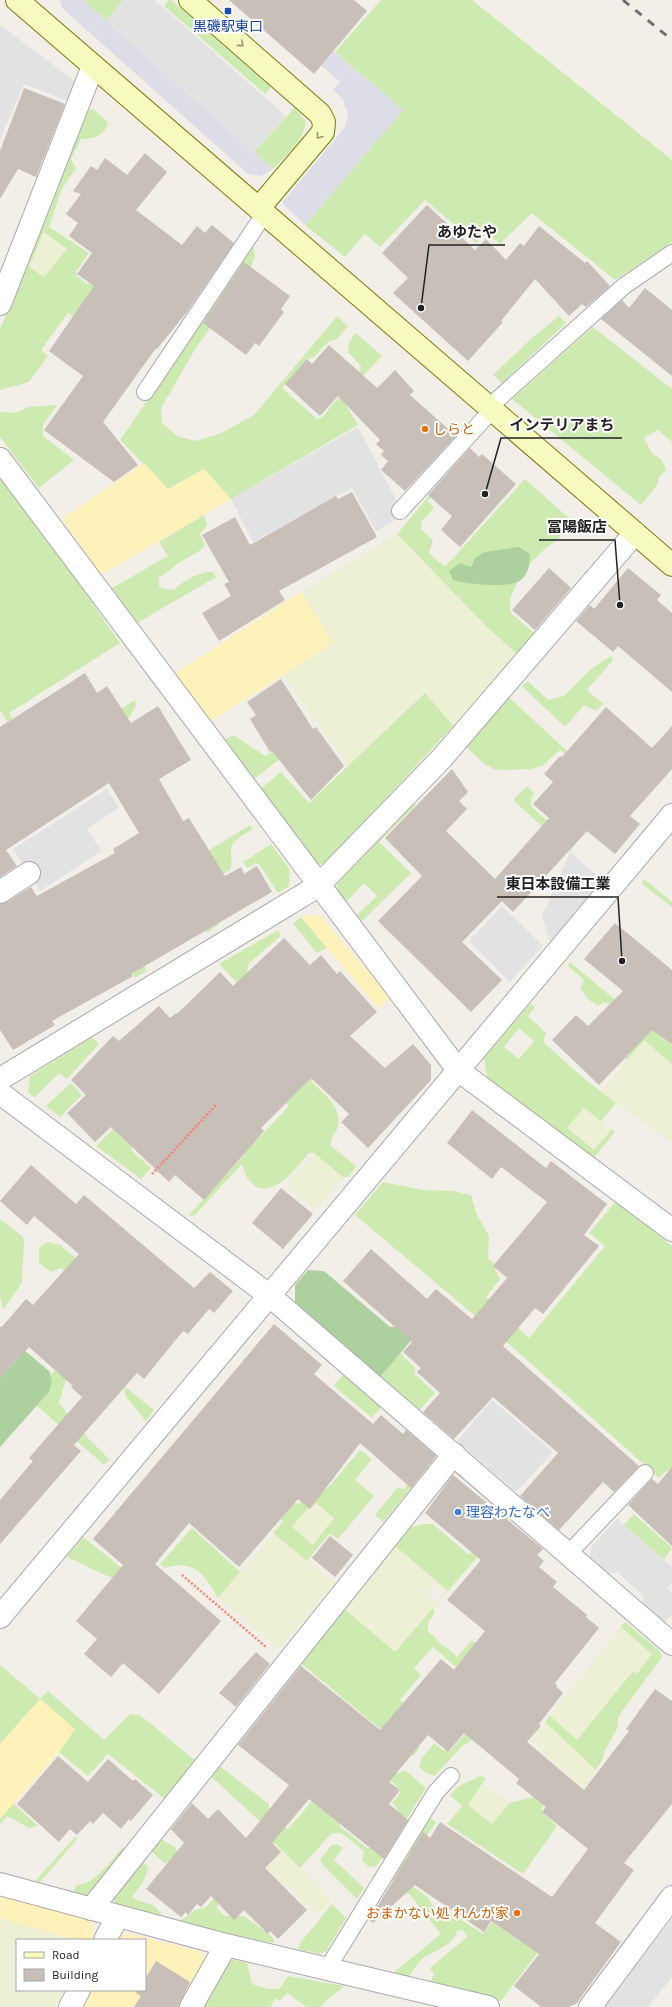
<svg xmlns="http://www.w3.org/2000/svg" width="672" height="2007" font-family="Karla,'Noto Sans JP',sans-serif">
<rect width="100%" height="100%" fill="#f2efe9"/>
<g fill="#eef0d5" fill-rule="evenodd">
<polygon points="44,232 67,249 45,278 29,267"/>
<polygon points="397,534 488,628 518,655 453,726 424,693 348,766 283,675 333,643 301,592"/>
<polygon points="644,1040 672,1064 672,1143 601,1092"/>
<polygon points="584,1108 612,1129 594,1150 566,1128"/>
<polygon points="314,1153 343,1177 315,1210 286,1186"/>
<polygon points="314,1501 334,1518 313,1545 292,1528"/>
<polygon points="273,1533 334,1583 279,1649 218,1598"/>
<path d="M392 1543 448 1591 395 1652 341 1606ZM434 1584 444 1592 434 1602 425 1594Z"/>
<polygon points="621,1627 652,1654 637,1674 632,1671 576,1741 550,1716"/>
<polygon points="545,1722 596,1770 570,1807 554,1793 569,1774 530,1741"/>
<polygon points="484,1784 509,1803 492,1824 468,1805"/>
<polygon points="275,1843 332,1901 317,1916 287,1886 279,1892 252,1865"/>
<polygon points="0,1918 75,1940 17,1940 17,1990 64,1990 56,2007 0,2007"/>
</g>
<g fill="#cdebb0" fill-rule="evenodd">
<polygon points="83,0 124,0 106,20"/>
<polygon points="169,0 171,0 271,87 265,94 164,6"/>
<polygon points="381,0 472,0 672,160 672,242 615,280 532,213 500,244 487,233 476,243 425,200 380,247 365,234 345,257 305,225 403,110 335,52"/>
<path d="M294 108 306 121C304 141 286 155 273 169L254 152Z"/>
<path d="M93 109 108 122C105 136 93 139 81 139L71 159 76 168 61 191 49 227 89 253 76 272 77 276 88 285 96 274 111 285 79 320 68 313 41 350 48 356 29 382 0 390V329L25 269 83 112ZM44 232 67 249 44 277 29 267Z"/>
<polygon points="253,246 255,256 249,272 194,351 161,408 162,423 177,436 195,441 221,433 254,415 337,316 348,326 337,339 328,342 314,357 307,359 282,388 317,419 322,417 359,374 361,366 348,352 349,342 356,333 382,356 342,398 358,425 231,499 204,469 168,489 120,440"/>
<polygon points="559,316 566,323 502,383 493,375 532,338"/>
<polygon points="593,327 672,389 672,442 658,430 644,438 652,453 662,460 666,470 659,477 657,485 641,505 512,399"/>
<polygon points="57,405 43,425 43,436 74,460 39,488 0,437 0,412 16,413 28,407"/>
<polygon points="452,468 455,470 428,501 434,508 422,521 421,529 433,540 429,553 445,567 525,479 570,519 560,538 547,547 522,571 510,599 511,613 536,635 518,655 488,628 397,534"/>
<polygon points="0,471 120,643 9,713 40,760 135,700 136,706 127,720 0,800 0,761 21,745 0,710"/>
<path d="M204 515 207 525 200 534 205 545 201 550 180 562 159 578V586L164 589 174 590C185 580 197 572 213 572L216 577 137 623 112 588 168 556 159 542Z"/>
<polygon points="611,656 613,660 587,690 603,704 596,711 584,705 565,727 522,686 528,681 548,700 564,696 591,669"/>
<polygon points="425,693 453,726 326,863 314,865 258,791 281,772 309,803"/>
<polygon points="510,698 607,788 570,852 513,800 527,786 534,793 531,799 531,806 558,831 573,762 560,750 542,766 530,769 495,770 483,763 465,746"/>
<polygon points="234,735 265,756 288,744 291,750 253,780 222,741"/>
<polygon points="412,801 416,805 379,842 411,873 362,921 357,915 377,896 364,883 345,903 336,891 338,879"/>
<path d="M250 825 253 829C245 834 231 840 231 851 231 858 233 862 230 870L205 884 203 894 219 924 207 933 184 893 144 963 146 971 135 978 102 916Z"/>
<polygon points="271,844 290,870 289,886 278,893 259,864 256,863 247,868 243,862"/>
<polygon points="644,879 672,902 672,907 642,884"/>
<polygon points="301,917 327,948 317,953 293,924"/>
<polygon points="278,930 281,936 249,963 247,971 272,996 260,1007 219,964"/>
<polygon points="570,962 640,1021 668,1041 672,1045 672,1064 644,1040 627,1060 616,1046 612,1004 603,1002 598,1006 589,1000 580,988 584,980 568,966"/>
<path d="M530 1004 535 1007 528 1016 546 1033 543 1042 587 1081 616 1103 601 1121 584 1108 567 1128 594 1150 612 1129 615 1132 594 1158 488 1082 484 1058ZM519 1028 534 1041 519 1059 504 1047Z"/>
<polygon points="92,1037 99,1044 67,1079 59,1073 34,1098 28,1092 30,1076"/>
<path d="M334 1055 311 1082C323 1093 342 1106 338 1126 336 1135 331 1133 331 1146L356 1166 349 1177H343L314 1153H309C296 1168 269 1206 248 1179 245 1175 244 1169 242 1164L194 1216 189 1215 245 1154 211 1125 233 1123 254 1143 289 1106 264 1081Z"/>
<polygon points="71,1083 82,1095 60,1117 46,1106"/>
<polygon points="116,1126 132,1146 131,1150 151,1168 141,1179 96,1146"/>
<polygon points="383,1182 424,1190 453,1191 471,1195 477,1215 489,1236 488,1258 492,1262 500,1279 486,1297 529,1338 605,1246 589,1233 616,1201 672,1246 672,1471 669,1469 659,1478 518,1352 355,1215"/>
<polygon points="0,1219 23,1237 24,1243 22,1283 3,1310 0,1295"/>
<polygon points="48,1242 60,1245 120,1295 109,1307 61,1268 51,1272 39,1263 39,1248"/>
<path d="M75 1348 59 1403 80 1430 109 1459 104 1465 37 1406C45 1396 54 1389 50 1376Z"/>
<polygon points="400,1353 415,1368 415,1374 435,1393 420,1410 380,1377"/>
<polygon points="343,1375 381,1407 372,1418 334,1386"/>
<polygon points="124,1386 154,1410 146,1421 126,1397"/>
<path d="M360 1450 372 1459 355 1480 374 1496 338 1539 330 1533 307 1561 273 1533 283 1522 270 1511 274 1487 298 1505 317 1483 326 1490ZM314 1501 334 1518 313 1545 292 1527Z"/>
<polygon points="428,1460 432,1462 383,1522 375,1515 397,1488 404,1489"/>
<polygon points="634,1514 672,1548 664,1560 624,1525"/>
<polygon points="504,1515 510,1519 448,1591 392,1543 404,1529 424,1524 433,1524 469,1555"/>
<path d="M192 1528 240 1572 218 1598C205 1576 195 1558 165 1568L160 1564Z"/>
<polygon points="83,1537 142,1584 137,1590 67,1557"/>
<path d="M341 1606 395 1652 433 1608 435 1612 428 1623V1632C435 1636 437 1641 442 1645 449 1649 452 1651 457 1657L472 1640 479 1646 488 1695 433 1647 414 1668 421 1675 400 1700 419 1718V1749L413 1756 297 1660Z"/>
<polygon points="625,1622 660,1651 662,1657 618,1717 618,1727 604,1752 603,1759 596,1770 545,1722 550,1716 577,1740 633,1671 637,1674 652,1654 621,1627"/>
<polygon points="0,1665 40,1699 48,1691 104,1740 130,1714 140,1715 196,1761 165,1799 108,1754 88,1776 59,1752 74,1729 40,1699 0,1744"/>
<polygon points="493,1700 475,1738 461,1747 435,1776 426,1773 419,1766 423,1757 434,1743 444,1751 451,1750"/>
<polygon points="349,1758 338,1819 340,1827 367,1848 373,1847 397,1815 397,1808 392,1803 401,1792 398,1787 389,1780 395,1772 399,1773 405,1770 426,1788 376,1867 368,1866 362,1861 364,1851 341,1833 332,1833 300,1868 275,1843 221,1896 217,1908 225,1916 244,1916 271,1936 275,1941 272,1943 179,1922 195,1910 206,1907 214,1898 174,1860 164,1863 150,1850 161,1839 175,1847 181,1856 276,1836 209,1775 218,1765 269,1804 269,1817 288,1829"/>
<polygon points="480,1776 486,1778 468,1805 492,1824 509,1803 535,1797 543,1803 542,1812 557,1826 523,1874 447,1824 462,1806 450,1795 459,1786"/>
<polygon points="13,1803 38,1826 29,1828 7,1816 0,1824 0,1819"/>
<path d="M430 1818 436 1822 400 1876 427 1897 444 1922 454 1915 483 1934 492 1922 530 1948 569 1911 501 2001 431 1981 434 1974 430 1968 467 1937 462 1929 457 1931C452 1948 434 1949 421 1960 416 1965 412 1973 408 1978L392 1974 441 1934 410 1895 392 1880Z"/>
<polygon points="75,1837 78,1838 40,1882 35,1881"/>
<polygon points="337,1844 343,1848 334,1860 364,1888 357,1899 322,1864 320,1859 332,1845"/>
<path d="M123 1847 128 1850 88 1896 73 1892 77 1885C96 1884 111 1860 123 1847Z"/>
<path d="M142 1861 148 1867C147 1879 138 1888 132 1898L155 1906 163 1916 115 1905 113 1897Z"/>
<polygon points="332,1904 346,1918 326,1951 320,1954 297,1949 301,1942"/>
<path d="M233 1960 247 1963 252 1984 268 1989H279L288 1976 344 1986C338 1994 326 1998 321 2007H308L315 1995 307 2007 287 1993 280 2001 276 1998 270 2007H199L222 1966Z"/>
</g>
<g fill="#add19e">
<path d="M519 547 530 554C530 564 529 573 521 580 510 589 466 584 453 580L449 571 460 563 471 567 475 558 485 552Z"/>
<polygon points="308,1270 324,1271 390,1327 402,1325 436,1311 380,1377 295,1302 295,1285"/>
<polygon points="0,1326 10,1338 49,1371 52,1381 49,1392 0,1447 0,1378 19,1358 0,1339"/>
</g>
<g fill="#fff1ba">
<polygon points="144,463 168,489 204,469 231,499 101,575 62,519"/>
<polygon points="301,592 333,643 210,722 174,674"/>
<polygon points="305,915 321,916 390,998 378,1008 301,917"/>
<polygon points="40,1699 75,1729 59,1752 0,1819 0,1744"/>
<polygon points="1,1893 92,1919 94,1937 92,1940 75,1940 0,1918"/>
<polygon points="127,1933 202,1952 206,1965 182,2007 178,2007 188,1991 185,1989 189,1982 156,1961 145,1979 145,1940 115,1940"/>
<polygon points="91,1990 138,1990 141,1996 134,2007 82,2007"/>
</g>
<g fill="#e2e2e2">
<polygon points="124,0 155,0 286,116 254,152 106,20"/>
<polygon points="0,25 76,82 68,101 24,84 0,139"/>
<polygon points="358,427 404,515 376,531 352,488 253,542 231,499"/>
<polygon points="107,789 119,808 87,829 101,851 40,891 13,849"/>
<polygon points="570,852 602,880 550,941 542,916"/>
<polygon points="502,906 543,946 510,982 469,941"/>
<polygon points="492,1400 553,1452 516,1492 457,1441"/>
<polygon points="617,1519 672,1567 672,1582 667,1588 672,1593 672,1614 664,1622 642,1604 643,1595 617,1572 607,1573 589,1557 592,1546"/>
<polygon points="672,1919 672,1977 648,2007 603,2007"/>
</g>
<g fill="#dddde8">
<polygon points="60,0 83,0 273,169 261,176 248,174 62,8"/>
<polygon points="246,0 273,0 403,110 305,225 282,203 345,127 348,114 342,98 333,90 340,82"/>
</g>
<g fill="#c7bfb8">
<polygon points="229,0 354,0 367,11 314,74"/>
<polygon points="24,88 65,104 36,177 18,169 0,199 0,151"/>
<polygon points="145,153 167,172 136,210 182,245 197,226 205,233 212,225 234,243 187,312 157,349 156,348 103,422 138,465 114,482 44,430 83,376 49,351 94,286 77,274 92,253 69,236 78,223 66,214 81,194 73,191 91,166 97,170 105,158 127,175"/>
<polygon points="427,205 475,250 486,239 506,260 520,243 524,246 539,226 585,263 587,261 610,286 586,307 582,304 569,316 535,279 501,321 503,322 468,361 393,293 408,278 382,253"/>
<polygon points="244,262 290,296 281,309 284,312 259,346 255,343 246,355 203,323"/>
<polygon points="645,288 672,310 672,376 601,319 622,300 629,308"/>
<polygon points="329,345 377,388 395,370 414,391 410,395 456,436 405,491 381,470 388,461 381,455 384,451 376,444 380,440 338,396 320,416 285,384 307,359 312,364"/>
<polygon points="470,448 479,457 482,454 516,484 460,547 441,530 452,516 428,495"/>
<polygon points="352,492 377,537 279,591 285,600 219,641 202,613 231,596 224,584 229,582 202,535 235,517 250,545 336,496 338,499"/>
<polygon points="549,568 571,588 535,630 512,610"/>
<polygon points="628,568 661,595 657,600 672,613 672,692 618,646 613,652 576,621 590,605 594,609"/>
<polygon points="85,673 97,693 107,686 131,723 158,706 191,760 159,779 183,821 189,818 225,876 241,867 244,874 257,866 272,892 131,974 133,976 52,1021 55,1025 13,1050 0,1030 0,904 7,902 31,887 37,896 115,853 113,849 139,833 109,783 6,850 17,866 0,877 0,727"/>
<polygon points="281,679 313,729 316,727 344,766 311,800 272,751 270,752 250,719 256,715 247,702"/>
<polygon points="606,707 652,748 672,726 672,769 630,816 640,824 615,854 587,831 513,912 502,901 462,942 502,980 471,1012 378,921 422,876 385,838 452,769 468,792 459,801 467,809 446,831 495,879 549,818 533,804 553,782 544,774 560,756 562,757"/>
<polygon points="615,923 672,970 672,1044 652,1030 599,1085 552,1040 576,1015 588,1026 623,991 584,959"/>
<polygon points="284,938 310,965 321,955 337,974 340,971 377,1012 350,1036 385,1068 413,1044 431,1065 431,1080 368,1148 341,1122 349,1114 311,1078 261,1128 264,1131 204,1200 175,1175 169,1182 111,1127 95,1142 67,1113 86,1095 71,1080 113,1036 119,1041 159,1006 170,1018 176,1013 177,1014 220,972 233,986"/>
<polygon points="472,1110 546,1168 551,1161 607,1204 584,1235 599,1246 543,1314 535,1308 503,1346 639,1466 614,1492 603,1482 559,1530 520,1496 558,1453 493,1397 454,1439 423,1412 440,1393 417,1372 421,1368 403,1352 412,1342 343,1281 371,1249 427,1299 436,1289 472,1319 507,1278 493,1266 547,1202 501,1167 492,1179 447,1143"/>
<polygon points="31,1165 76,1204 84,1195 194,1288 210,1272 233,1291 214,1313 209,1309 188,1334 183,1331 144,1379 137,1373 74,1445 81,1451 0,1544 0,1500 33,1461 29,1458 82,1397 71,1387 73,1386 29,1347 0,1378 0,1329 26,1299 33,1305 79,1254 34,1216 27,1225 0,1201"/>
<polygon points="281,1188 313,1214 283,1249 252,1223"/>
<polygon points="274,1324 322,1365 314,1374 373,1424 381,1415 403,1434 406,1430 436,1456 411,1488 360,1443 310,1509 298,1499 239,1567 189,1523 155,1564 221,1621 159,1694 123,1663 111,1677 84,1654 97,1639 76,1621 123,1565 93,1539"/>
<polygon points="672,1467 672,1546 628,1505 652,1479 658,1484"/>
<polygon points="453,1475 543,1549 537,1555 544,1561 539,1567 557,1582 553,1587 587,1615 586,1617 599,1628 555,1683 557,1685 556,1686 563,1693 539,1724 541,1726 527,1742 584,1790 629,1731 626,1729 655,1689 672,1701 672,1804 624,1863 634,1870 595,1923 621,1942 576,2004 568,2007 541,2007 514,1986 539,1954 491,1921 484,1932 415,1885 373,1923 369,1920 423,1832 430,1838 440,1822 552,1897 588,1849 542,1812 546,1807 516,1783 519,1779 464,1733 448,1752 428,1735 389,1782 400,1790 389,1804 408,1820 384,1859 309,1799 272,1843 281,1852 265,1868 307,1910 278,1939 270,1931 268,1934 244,1910 234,1920 211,1896 201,1907 197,1904 188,1915 186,1912 181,1917 146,1889 184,1843 171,1829 192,1803 208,1819 218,1809 246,1838 289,1785 238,1745 301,1666 380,1730 441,1659 454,1670 485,1631 447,1600 481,1560 425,1513"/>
<polygon points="330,1536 353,1555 335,1577 312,1558"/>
<polygon points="256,1652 270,1664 236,1707 219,1693"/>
<polygon points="58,1756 88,1782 108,1759 133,1781 135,1779 153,1795 131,1821 129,1819 121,1829 103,1813 93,1824 90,1821 77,1835 70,1829 59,1842 17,1804"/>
<polygon points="156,1961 190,1982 178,2007 134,2007 141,1996 136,1993 138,1990 145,1990 145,1979"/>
</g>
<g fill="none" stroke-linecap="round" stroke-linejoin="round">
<defs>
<g id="lane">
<polyline points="145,392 265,213"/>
<polyline points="489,407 624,286 672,253"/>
<polyline points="400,511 492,410"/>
<polyline points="568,1554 645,1473"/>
<polyline points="327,1969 436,1792 451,1776"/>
</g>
<g id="street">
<polyline points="0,304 93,66"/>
<polyline points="0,459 458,1070 672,1230"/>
<polyline points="0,892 29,873"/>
<polyline points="0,1079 318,886 442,758 635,533"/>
<polyline points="0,1093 270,1296 672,1644"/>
<polyline points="0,1617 672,815"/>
<polyline points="0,1884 226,1945 488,2007"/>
<polyline points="91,1909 454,1454"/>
<polyline points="105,1940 118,1916"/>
<polyline points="70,2007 79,1990"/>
<polyline points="191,2007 226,1945"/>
<polyline points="590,2007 672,1897"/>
</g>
<g id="secondary">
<polyline points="17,0 672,565"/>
<polyline points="190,0 320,114 324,122 323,132 259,208"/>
</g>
</defs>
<use href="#lane" stroke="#a9a9a9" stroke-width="18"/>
<use href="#street" stroke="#a9a9a9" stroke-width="24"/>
<use href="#secondary" stroke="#707d05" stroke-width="24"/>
<g stroke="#fa8072" stroke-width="2.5" stroke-dasharray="2 2" stroke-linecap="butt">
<polyline points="152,1174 217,1104"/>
<polyline points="182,1575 266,1647"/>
</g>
<use href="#lane" stroke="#fff" stroke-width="16"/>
<use href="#street" stroke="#fff" stroke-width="22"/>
<use href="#secondary" stroke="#f7fabf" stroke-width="22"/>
<polyline stroke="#707070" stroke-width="3" stroke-dasharray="8 8" stroke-linecap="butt" points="623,0 672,40"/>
</g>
<defs><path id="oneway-chevron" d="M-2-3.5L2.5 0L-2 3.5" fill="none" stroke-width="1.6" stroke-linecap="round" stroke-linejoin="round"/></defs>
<g stroke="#979978">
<use href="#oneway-chevron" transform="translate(241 44) rotate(41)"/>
<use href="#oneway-chevron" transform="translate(319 136) rotate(126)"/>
</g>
<rect fill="#1a4fb4" stroke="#fff" stroke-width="1.5" x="224" y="7" width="8" height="8" rx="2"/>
<g fill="#e8710a" stroke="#fff" stroke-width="1.5">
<circle cx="425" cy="429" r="4"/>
<circle cx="517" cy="1913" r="4"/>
</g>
<circle fill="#3f7fe0" stroke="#fff" stroke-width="1.5" cx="458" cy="1512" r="4"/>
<g text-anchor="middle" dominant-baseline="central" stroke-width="4" stroke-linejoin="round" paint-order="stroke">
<g font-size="14" fill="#164399" stroke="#fff">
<text x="228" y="26">黒磯駅東口</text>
</g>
<g font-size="14" fill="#c56008" stroke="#fff" text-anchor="start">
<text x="433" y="429">しらと</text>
<text x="509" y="1913" text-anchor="end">おまかない処 れんが家</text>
</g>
<g font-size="14" fill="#366cbe" stroke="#fff" text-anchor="start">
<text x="466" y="1512">理容わたなべ</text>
</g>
</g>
<path fill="none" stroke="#222" stroke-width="1.5" d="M421 308L429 245H505M485 494L501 438H622M620 605L615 540H539M622 961L618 897H497"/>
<g fill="#222" stroke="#fff" stroke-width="1.5">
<circle cx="421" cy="308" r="4"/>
<circle cx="485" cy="494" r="4"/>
<circle cx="620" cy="605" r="4"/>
<circle cx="622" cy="961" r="4"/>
</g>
<g font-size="15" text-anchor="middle" font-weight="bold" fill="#222" stroke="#fff" stroke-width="4" stroke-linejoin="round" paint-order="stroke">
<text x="467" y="237">あゆたや</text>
<text x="562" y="430">インテリアまち</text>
<text x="577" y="532">冨陽飯店</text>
<text x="558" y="889">東日本設備工業</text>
</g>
<rect x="16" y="1939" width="130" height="52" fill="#ffffff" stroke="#a7a7a7"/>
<rect x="24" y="1952" width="20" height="6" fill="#f7fabf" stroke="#a7a7a7"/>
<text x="52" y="1959" font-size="12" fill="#222222">Road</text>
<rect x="24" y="1969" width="20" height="12" fill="#c7bfb8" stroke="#a7a7a7"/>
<text x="52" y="1979" font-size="12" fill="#222222">Building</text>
</svg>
